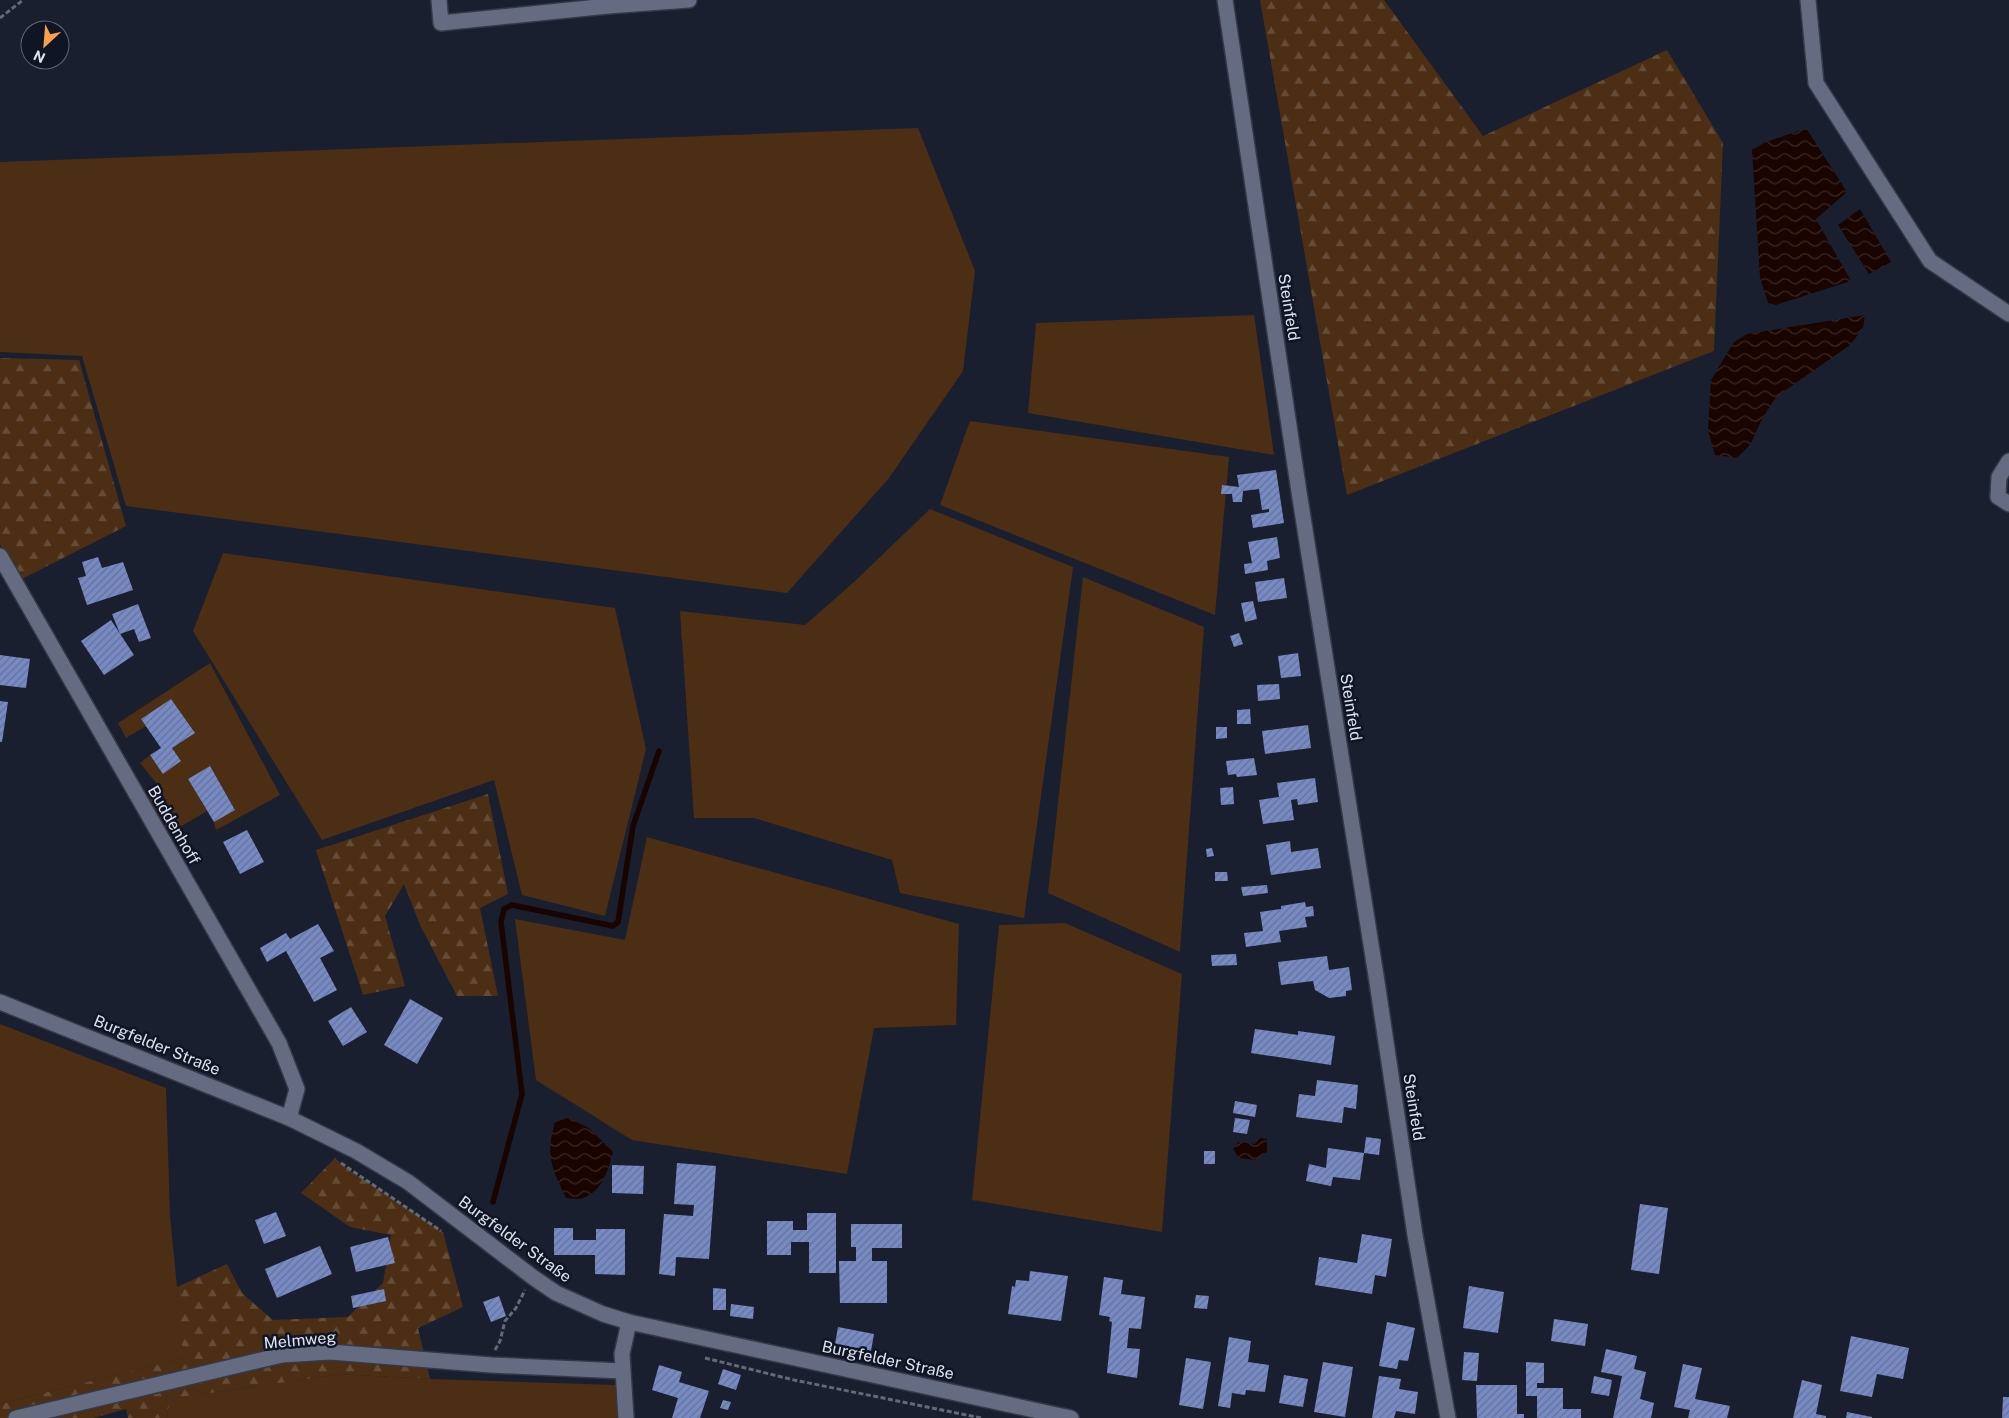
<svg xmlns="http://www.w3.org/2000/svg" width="2009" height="1418" font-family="'Public Sans',sans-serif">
<defs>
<pattern id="forest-firs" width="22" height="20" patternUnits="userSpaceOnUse" patternTransform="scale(1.25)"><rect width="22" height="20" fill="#4b2e14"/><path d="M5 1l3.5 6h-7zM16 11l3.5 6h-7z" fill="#644c36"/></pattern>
<pattern id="water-waves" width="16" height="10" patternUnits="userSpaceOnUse" patternTransform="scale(1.25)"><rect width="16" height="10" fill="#190400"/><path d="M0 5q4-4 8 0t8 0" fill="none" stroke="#3a2826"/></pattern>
<pattern id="building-hatch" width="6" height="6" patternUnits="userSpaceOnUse" patternTransform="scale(1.25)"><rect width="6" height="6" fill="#788ac3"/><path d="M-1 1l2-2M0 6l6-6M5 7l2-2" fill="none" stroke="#657298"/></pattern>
</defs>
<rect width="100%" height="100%" fill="#191f2f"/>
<g fill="#4b2e14">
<polygon points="918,128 975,271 963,371 889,478 787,593 126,506 82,356 0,352 0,162"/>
<polygon points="1254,315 1274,455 1028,413 1036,323"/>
<polygon points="970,421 1229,457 1215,615 940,505"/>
<polygon points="930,509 1073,567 1024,918 900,893 892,860 754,818 694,818 680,611 805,625 854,582"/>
<polygon points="223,553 615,608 646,749 605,916 522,895 494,780 322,840 193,631"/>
<polygon points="1083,577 1204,627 1180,952 1048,893"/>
<polygon points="210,663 280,795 216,830 214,822 235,809 210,767 188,779 207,811 170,833 146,796 157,784 140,763 150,755 163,773 181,761 172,748 194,733 171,699 141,719 146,726 126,738 118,723"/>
<polygon points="647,837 959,924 956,1025 874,1028 847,1174 632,1140 536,1080 515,919 625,940"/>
<polygon points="1065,923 1182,974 1162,1232 972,1200 999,925"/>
<polygon points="0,1024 166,1088 170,1216 184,1358 0,1404"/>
<polygon points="340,1374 430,1379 616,1385 618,1418 167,1418 169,1399"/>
</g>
<g fill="url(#forest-firs)">
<polygon points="1260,0 1384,0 1483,136 1667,50 1723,143 1714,351 1347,495"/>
<polygon points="0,358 79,360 126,526 20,580 0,544"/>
<polygon points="488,794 508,894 480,908 498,996 457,996 420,925 404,884 385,916 405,986 363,995 316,850"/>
<polygon points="335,1158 349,1170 443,1232 463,1307 418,1328 430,1379 340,1374 170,1399 167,1418 128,1418 126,1409 93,1418 0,1418 0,1404 183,1358 177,1287 227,1264 242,1293 273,1320 348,1317 383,1283 391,1235 350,1227 301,1193"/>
</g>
<g fill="url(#water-waves)">
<polygon points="1806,128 1847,192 1816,219 1851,281 1776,305 1768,303 1760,278 1752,150 1764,143"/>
<polygon points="1860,209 1891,262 1869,274 1838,225"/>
<polygon points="1865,315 1863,328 1850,345 1776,397 1762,419 1750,445 1737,458 1715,455 1708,430 1711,380 1734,342 1747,334"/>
<path d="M568 1118 589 1128 613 1152C609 1168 602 1192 583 1198 578 1200 571 1198 566 1198 552 1169 545 1155 555 1122Z"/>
<polygon points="1260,1138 1267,1139 1267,1152 1256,1160 1239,1158 1233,1149 1238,1142 1255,1144"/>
</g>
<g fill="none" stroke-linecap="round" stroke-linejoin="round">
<polyline stroke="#190400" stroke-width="5.5" points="493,1202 522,1094 501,922 504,909 512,905 613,926 618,922 633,826 659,751"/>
</g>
<g fill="url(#building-hatch)">
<polygon points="1276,470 1284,523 1253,528 1251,515 1269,512 1269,509 1262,510 1259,489 1243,491 1242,502 1233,502 1232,494 1221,494 1222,485 1239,487 1237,475"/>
<polygon points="1277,537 1280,558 1267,561 1268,570 1245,574 1244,564 1252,563 1248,542"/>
<polygon points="98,557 102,568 123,562 133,590 87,605 78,578 86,576 82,562"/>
<polygon points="1284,578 1287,598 1258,602 1255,582"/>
<polygon points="1253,601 1257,619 1245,622 1241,603"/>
<polygon points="138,604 151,638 139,642 134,629 120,634 112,614"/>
<polygon points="111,620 134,655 104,675 81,641"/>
<polygon points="1239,633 1243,644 1234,647 1230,636"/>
<polygon points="1298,653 1301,676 1281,678 1278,656"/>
<polygon points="0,655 30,659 26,688 0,685"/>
<polygon points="1279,684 1280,699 1258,701 1257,685"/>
<polygon points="171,699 195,733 172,748 181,761 163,774 150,755 161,748 141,719"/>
<polygon points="0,701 8,702 2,742 0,742"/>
<polygon points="1250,709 1251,724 1237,724 1237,710"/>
<polygon points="1308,725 1311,748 1265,754 1262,731"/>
<polygon points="1216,727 1227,727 1227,738 1216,739"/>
<polygon points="1254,758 1257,775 1237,777 1236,774 1228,775 1226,761"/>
<polygon points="210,766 235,810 214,822 188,779"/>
<polygon points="1315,778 1318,802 1298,805 1297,799 1291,800 1294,820 1263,824 1259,800 1279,797 1277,783"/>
<polygon points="1233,787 1234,804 1221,805 1220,788"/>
<polygon points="247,830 264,862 240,874 223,842"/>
<polygon points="1290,841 1291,852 1318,848 1321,868 1271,875 1266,845"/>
<polygon points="1212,848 1214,856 1207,857 1206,849"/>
<polygon points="1215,872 1227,872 1228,881 1215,881"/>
<polygon points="1267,885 1268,893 1243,896 1241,887"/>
<polygon points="1305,902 1306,907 1313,906 1314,916 1305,917 1307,927 1279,931 1281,942 1246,947 1244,933 1263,931 1260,912 1281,909 1281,906"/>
<polygon points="318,924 334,951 320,958 337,990 314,1002 286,951 267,962 260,948 286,933 290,939"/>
<polygon points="1236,954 1237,965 1212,966 1211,955"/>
<polygon points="1327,956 1329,970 1349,967 1352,990 1346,991 1346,996 1329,998 1315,990 1313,981 1281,985 1278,962"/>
<polygon points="410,999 443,1018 417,1064 384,1045"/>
<polygon points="351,1007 367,1032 343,1046 328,1021"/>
<polygon points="1255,1029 1298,1035 1298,1031 1335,1036 1331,1065 1251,1053"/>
<polygon points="1317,1080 1358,1085 1356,1109 1344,1107 1342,1123 1296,1117 1299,1094 1315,1096"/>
<polygon points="1235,1101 1257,1105 1255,1117 1233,1113"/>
<polygon points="1235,1118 1250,1120 1247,1134 1233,1132"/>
<polygon points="1366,1137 1381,1139 1379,1155 1364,1153"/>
<polygon points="1328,1148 1364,1153 1360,1180 1333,1177 1331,1186 1306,1181 1309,1164 1326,1168"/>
<rect x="1204" y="1151" width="11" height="13"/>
<polygon points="677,1163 716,1166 709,1259 676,1257 675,1276 659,1274 664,1214 693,1216 694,1205 674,1204"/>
<polygon points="612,1165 644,1166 643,1194 612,1193"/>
<polygon points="1640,1204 1668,1208 1659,1274 1631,1270"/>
<polygon points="276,1212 286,1236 264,1244 255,1220"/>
<polygon points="807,1213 836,1213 836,1273 809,1273 809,1242 791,1242 791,1255 767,1255 767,1221 793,1221 793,1230 807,1230"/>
<polygon points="851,1224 902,1224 902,1248 872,1248 872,1261 887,1261 887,1303 840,1303 839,1261 856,1261 856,1247 851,1247"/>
<polygon points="554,1228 573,1228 573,1240 596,1240 596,1229 625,1229 625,1275 595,1274 595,1255 554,1255"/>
<polygon points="1362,1234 1392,1239 1386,1277 1375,1275 1372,1294 1315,1285 1319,1257 1357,1263"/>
<polygon points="388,1237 395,1263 356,1272 350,1247"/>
<polygon points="320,1246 332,1274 277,1298 265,1269"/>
<polygon points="1030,1271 1068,1276 1061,1321 1008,1314 1012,1286 1015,1287 1016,1280 1029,1281"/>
<polygon points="1104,1277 1123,1280 1121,1294 1145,1297 1141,1329 1129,1328 1127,1348 1140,1349 1137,1378 1107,1373 1112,1322 1109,1321 1110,1317 1099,1315"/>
<polygon points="1469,1286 1504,1292 1498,1333 1463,1328"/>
<polygon points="713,1288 726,1289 726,1310 713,1310"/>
<polygon points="384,1289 386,1301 353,1308 351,1296"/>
<polygon points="1196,1295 1209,1296 1207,1309 1194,1308"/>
<polygon points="499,1296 506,1316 491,1322 483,1302"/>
<polygon points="731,1304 754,1307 753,1319 730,1316"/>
<polygon points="1554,1319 1588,1324 1585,1346 1551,1341"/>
<polygon points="1387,1322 1415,1328 1408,1361 1399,1360 1397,1369 1379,1366"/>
<polygon points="838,1327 874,1334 871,1351 835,1344"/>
<polygon points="1851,1336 1909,1348 1903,1379 1877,1374 1872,1397 1840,1391"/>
<polygon points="1229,1337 1251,1341 1248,1362 1269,1365 1265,1392 1246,1390 1245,1395 1232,1393 1230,1408 1218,1406"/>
<polygon points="1606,1349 1637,1356 1634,1369 1646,1372 1640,1399 1654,1403 1651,1418 1613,1418 1622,1376 1601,1372"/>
<polygon points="1464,1352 1479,1353 1477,1381 1462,1380"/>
<polygon points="1186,1358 1211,1362 1203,1409 1179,1405"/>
<polygon points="1323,1362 1353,1367 1345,1417 1314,1412"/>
<polygon points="1526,1362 1544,1363 1544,1383 1537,1383 1537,1388 1563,1388 1563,1409 1581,1409 1581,1418 1537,1418 1537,1396 1526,1396"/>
<polygon points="1683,1364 1702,1368 1695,1399 1730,1406 1727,1418 1688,1418 1690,1410 1674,1407"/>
<polygon points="659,1365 682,1372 679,1382 709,1391 700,1418 672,1418 678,1398 652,1390"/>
<polygon points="723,1369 741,1375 736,1390 718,1384"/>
<polygon points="1284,1375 1308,1379 1303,1407 1279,1403"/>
<polygon points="1379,1376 1401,1379 1399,1389 1418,1392 1415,1414 1396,1411 1394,1418 1372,1418"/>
<polygon points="1594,1376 1612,1380 1609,1396 1591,1393"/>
<polygon points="1802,1380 1822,1385 1816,1414 1826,1416 1826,1418 1793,1418"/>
<polygon points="1476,1385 1517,1385 1517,1414 1524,1414 1524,1418 1477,1418"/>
<polygon points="2003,1397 2009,1397 2009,1418 2002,1418"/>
<polygon points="723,1400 731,1402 728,1410 720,1408"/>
<polygon points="1847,1412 1872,1417 1872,1418 1846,1418"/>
</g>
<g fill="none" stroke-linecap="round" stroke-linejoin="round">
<defs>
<g id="minor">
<polyline points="439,0 441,23 608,6 689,0"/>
<polyline points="1225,0 1299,492 1377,982 1415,1235 1448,1418"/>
<polyline points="1808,0 1816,83 1930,261 2009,314"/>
<polyline points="2009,461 1999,477 1998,497 2009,504"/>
<polyline points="0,556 279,1043 297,1089 289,1118"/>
<polyline points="0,1002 289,1118 356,1151 408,1182 534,1278 556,1293 603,1314 629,1322 1071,1418"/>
<polyline points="16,1418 282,1355 330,1352 491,1365 622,1371"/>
<polyline points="626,1418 622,1354 629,1322"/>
</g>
</defs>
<use href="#minor" stroke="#353846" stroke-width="18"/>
<g stroke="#646977" stroke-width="3" stroke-dasharray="5 2.5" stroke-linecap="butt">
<polyline points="0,18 23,0"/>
<polyline points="341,1163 441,1231"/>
<polyline points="495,1350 500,1341 505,1321 516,1308 525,1290"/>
<polyline points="705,1358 794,1380 981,1418"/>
</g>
<use href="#minor" stroke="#656c81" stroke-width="15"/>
</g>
<g text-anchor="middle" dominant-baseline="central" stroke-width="5" stroke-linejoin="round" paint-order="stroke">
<g font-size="16" fill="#dee3ee" stroke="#101525">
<text transform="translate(1289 307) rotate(81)">Steinfeld</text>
<text transform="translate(1351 707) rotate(81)">Steinfeld</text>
<text transform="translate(174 825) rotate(60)">Buddenhoff</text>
<text transform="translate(157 1045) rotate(22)">Burgfelder Straße</text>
<text transform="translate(1414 1107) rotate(81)">Steinfeld</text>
<text transform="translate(515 1239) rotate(36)">Burgfelder Straße</text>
<text transform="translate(300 1340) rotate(-5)">Melmweg</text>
<text transform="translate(888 1360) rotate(12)">Burgfelder Straße</text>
</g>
</g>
<g transform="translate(45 45) rotate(206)"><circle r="24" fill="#101525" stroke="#626775"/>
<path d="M0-4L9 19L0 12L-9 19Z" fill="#fa9f4e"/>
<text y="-8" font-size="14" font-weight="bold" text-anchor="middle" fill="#dee3ee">N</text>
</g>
</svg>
